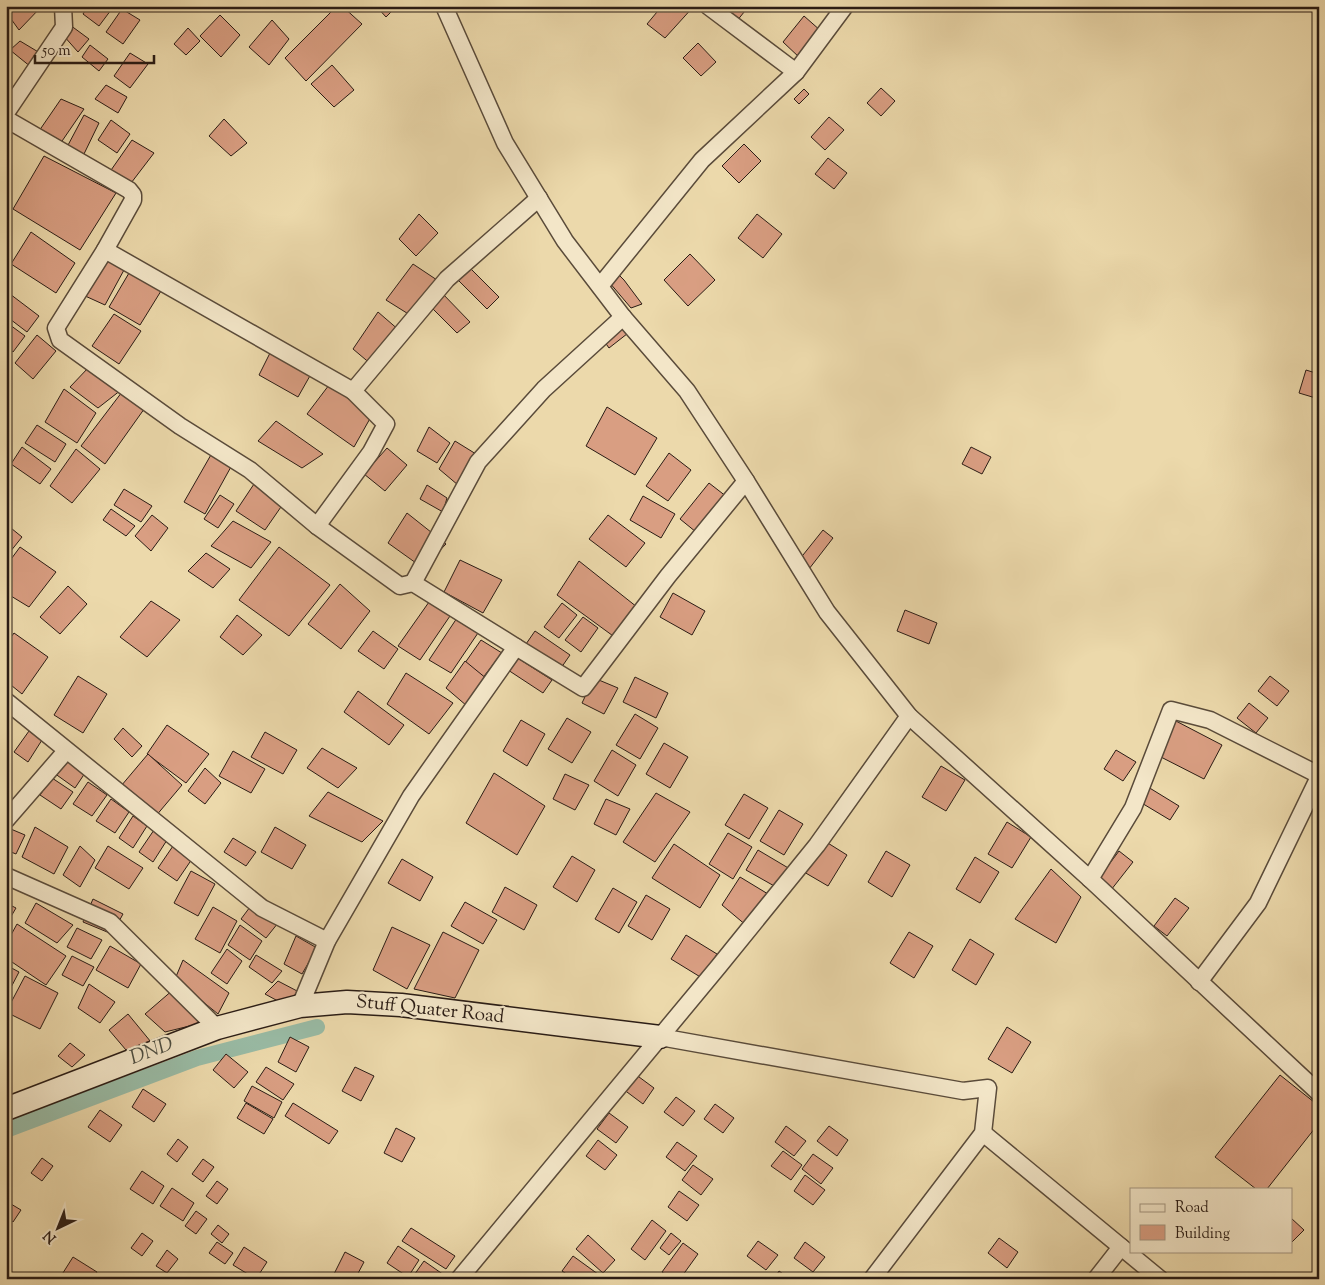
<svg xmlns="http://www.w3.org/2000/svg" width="1325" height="1285" font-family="'Sorts Mill Goudy',serif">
<rect width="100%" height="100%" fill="#ecd9ab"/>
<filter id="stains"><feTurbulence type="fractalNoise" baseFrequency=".004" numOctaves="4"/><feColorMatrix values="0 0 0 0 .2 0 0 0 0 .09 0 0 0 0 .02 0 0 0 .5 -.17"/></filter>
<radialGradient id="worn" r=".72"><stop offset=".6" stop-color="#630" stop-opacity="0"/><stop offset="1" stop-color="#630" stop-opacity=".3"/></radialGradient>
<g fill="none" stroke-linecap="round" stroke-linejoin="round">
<polyline stroke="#99bba5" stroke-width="16" points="6,1130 197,1058 317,1027"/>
</g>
<g fill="#d99e82" stroke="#2a1c15">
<polygon points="6,6 42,6 19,30 6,12"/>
<polygon points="88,6 114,6 99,26 83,14"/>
<polygon points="337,6 342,6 362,24 306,81 285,58"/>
<polygon points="376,6 397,6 386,17"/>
<polygon points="662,6 694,6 665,38 647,24"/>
<polygon points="718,6 749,6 736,22"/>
<polygon points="122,9 140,20 123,44 106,32"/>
<polygon points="220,15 240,35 221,57 200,36"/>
<polygon points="804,16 821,31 800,58 783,42"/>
<polygon points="272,20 289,39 269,65 249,47"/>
<polygon points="70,25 89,39 78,52 63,35"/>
<polygon points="188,28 200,41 186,55 174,44"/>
<polygon points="20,41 40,53 31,67 10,50"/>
<polygon points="698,43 716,62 701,76 683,58"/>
<polygon points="90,45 108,59 99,71 82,57"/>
<polygon points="130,53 148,64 130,88 114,76"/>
<polygon points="332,65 354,90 334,107 311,84"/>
<polygon points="106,85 127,97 118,113 95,99"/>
<polygon points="881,88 895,101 881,116 867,103"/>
<polygon points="804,89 809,94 799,104 794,99"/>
<polygon points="61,99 84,109 60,144 39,131"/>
<polygon points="84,115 99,123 83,156 67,147"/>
<polygon points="829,117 844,130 825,150 811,137"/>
<polygon points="224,119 247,143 231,156 209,136"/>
<polygon points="111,120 130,134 117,153 98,140"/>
<polygon points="132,140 154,153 128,187 109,173"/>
<polygon points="744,144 761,161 739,183 722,166"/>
<polygon points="44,156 116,193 80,250 13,209"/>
<polygon points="828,158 847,173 834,189 815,174"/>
<polygon points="419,214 438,233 416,256 399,239"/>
<polygon points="757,214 782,234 763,258 738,238"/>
<polygon points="31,232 75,263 56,293 11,264"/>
<polygon points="690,254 715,280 688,306 664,280"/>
<polygon points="103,258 124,270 105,305 83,295"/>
<polygon points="413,264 437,280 410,315 386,300"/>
<polygon points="470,268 499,297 487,309 458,280"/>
<polygon points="129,273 161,291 140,325 109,307"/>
<polygon points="618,274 624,280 642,304 631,308 609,282"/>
<polygon points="6,291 39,316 27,332 6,316"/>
<polygon points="440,291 470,322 457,333 429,305"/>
<polygon points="378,312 400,331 372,365 353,349"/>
<polygon points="619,313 632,330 609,348 597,331"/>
<polygon points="114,314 141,331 119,364 92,346"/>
<polygon points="6,322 25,336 13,352 6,347"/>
<polygon points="37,335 56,351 33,379 15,363"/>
<polygon points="271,351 311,374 298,397 259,375"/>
<polygon points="89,367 121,390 98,408 70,387"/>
<polygon points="1306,370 1319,374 1319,399 1299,393"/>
<polygon points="329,385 372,415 354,447 307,414"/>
<polygon points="64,389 96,413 77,443 45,422"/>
<polygon points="122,392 147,405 105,464 81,446"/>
<polygon points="607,407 657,438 635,475 586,446"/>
<polygon points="276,421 323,454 302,468 258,441"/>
<polygon points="37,425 66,444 55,462 25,443"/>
<polygon points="429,427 450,443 437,463 417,451"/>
<polygon points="455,441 476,454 458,485 439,469"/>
<polygon points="22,447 51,469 40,484 11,464"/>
<polygon points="971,447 991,457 982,474 962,464"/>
<polygon points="387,448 407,465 385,491 364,474"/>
<polygon points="76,449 100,469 72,503 50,486"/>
<polygon points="212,453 232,465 205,514 184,502"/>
<polygon points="669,453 691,470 668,501 646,486"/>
<polygon points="709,483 727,497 696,532 680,519"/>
<polygon points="254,484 283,504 265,530 236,511"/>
<polygon points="427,485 447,498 443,512 420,499"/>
<polygon points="124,489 152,506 141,522 114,505"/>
<polygon points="220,495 234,504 218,528 204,519"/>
<polygon points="643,496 675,514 661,538 630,520"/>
<polygon points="111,509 135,526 126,536 103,520"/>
<polygon points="407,513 446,544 423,568 388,543"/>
<polygon points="152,515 168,528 151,551 135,536"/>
<polygon points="608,515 645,543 626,567 589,539"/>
<polygon points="233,521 271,542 251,568 211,546"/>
<polygon points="6,524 22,537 6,557"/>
<polygon points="823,530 833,538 809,569 799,560"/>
<polygon points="20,547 56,572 29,607 6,593 6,566"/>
<polygon points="279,547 330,585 289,636 239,600"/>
<polygon points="206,553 230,569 213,588 188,571"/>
<polygon points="460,560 502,580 483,613 444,592"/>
<polygon points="579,561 642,611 620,641 557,595"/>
<polygon points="340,584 370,611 341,649 308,624"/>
<polygon points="68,586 87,604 60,634 40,617"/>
<polygon points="673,593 705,611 692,635 660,617"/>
<polygon points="151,601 180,620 147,657 120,637"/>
<polygon points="429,602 450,616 420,660 398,646"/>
<polygon points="562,603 577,615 559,638 544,627"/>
<polygon points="905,610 937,623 929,644 897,631"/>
<polygon points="237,615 262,635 243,655 220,637"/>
<polygon points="459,615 480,630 451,673 429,660"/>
<polygon points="583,617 598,628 581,652 565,640"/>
<polygon points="373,631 398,649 384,669 358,651"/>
<polygon points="535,631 570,655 561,668 526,644"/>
<polygon points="14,633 48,657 22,694 6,681 6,644"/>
<polygon points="481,640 502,653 478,684 460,670"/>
<polygon points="516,657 552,680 543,693 508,670"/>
<polygon points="465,661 487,679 467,706 446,688"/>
<polygon points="406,673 453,703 429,734 387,704"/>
<polygon points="78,676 107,694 83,733 54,715"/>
<polygon points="1270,676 1289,691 1277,706 1258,691"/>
<polygon points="635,677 668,693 656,718 623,702"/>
<polygon points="594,678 618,688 604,714 582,703"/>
<polygon points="358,691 404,725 389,745 344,712"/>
<polygon points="1249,703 1268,718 1256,733 1237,718"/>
<polygon points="635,714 658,728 640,759 616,745"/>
<polygon points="567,718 591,732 572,763 548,749"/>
<polygon points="521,720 545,734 527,766 503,751"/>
<polygon points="1174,720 1222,745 1204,779 1157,755"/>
<polygon points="167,725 209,754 186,783 147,754"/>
<polygon points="123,728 142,746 132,757 114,739"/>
<polygon points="29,731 42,740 28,762 14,752"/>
<polygon points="265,732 297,750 283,774 251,757"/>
<polygon points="664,743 688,757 670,788 646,774"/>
<polygon points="322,748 357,768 338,788 307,768"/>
<polygon points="612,750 636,765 618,796 594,781"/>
<polygon points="1116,750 1136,762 1123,781 1104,769"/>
<polygon points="233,751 265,769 251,793 219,776"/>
<polygon points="148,754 182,785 155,817 121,786"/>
<polygon points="66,756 87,770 75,788 54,773"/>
<polygon points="941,766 965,780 946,811 922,797"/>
<polygon points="205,768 221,783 205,804 188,791"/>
<polygon points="494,773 545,806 517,855 466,823"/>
<polygon points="565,774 589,785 575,810 553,799"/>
<polygon points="52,778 73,792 61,809 40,795"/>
<polygon points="88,782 107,795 92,816 73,804"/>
<polygon points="1148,787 1179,806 1170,820 1140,802"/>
<polygon points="328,792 383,821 362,842 309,816"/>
<polygon points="656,793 690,812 655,862 623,842"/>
<polygon points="744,794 768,808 749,839 725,825"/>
<polygon points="111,799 129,812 115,833 96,821"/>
<polygon points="606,799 630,809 616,835 594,824"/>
<polygon points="779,810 803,824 784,855 760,841"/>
<polygon points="133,816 147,826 133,848 119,838"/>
<polygon points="1007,822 1031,837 1012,868 988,854"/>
<polygon points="6,827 25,835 16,854 6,850"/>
<polygon points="35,827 68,847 54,874 22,857"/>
<polygon points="275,827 306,845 292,869 261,852"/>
<polygon points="154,830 167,840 153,862 139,852"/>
<polygon points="728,833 752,847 733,879 709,864"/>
<polygon points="233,838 256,852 246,866 224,852"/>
<polygon points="823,840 847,855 828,886 804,872"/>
<polygon points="674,844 720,875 700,908 652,878"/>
<polygon points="80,846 95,860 80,887 63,875"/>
<polygon points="108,846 143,868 129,889 95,868"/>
<polygon points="173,846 192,859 177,881 158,868"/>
<polygon points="758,850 790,869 776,887 746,870"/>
<polygon points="886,851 910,865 892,897 868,882"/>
<polygon points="1119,851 1133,862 1111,890 1098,879"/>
<polygon points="572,856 595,870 577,902 553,887"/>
<polygon points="975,857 999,872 980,903 956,889"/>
<polygon points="402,859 433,877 420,901 388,883"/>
<polygon points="1051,869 1081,897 1056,943 1015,919"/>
<polygon points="191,871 215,884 198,916 174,903"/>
<polygon points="740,877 768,894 747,926 722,905"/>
<polygon points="505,887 537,905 524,930 492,912"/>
<polygon points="613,888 637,902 619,933 595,919"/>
<polygon points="646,895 670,909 652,940 628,926"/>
<polygon points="1175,898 1189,908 1167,936 1154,926"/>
<polygon points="93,899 123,914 112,934 83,922"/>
<polygon points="465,902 497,920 483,944 451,926"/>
<polygon points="6,903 16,908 6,925"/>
<polygon points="36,903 73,925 57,943 25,923"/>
<polygon points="253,903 278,923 266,938 241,919"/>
<polygon points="213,907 237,921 220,953 195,939"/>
<polygon points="17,924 66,956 46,985 6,958 6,944"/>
<polygon points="240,925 262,941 250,960 228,945"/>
<polygon points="392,927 430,945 407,989 373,970"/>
<polygon points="77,928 102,940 91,959 67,947"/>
<polygon points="443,932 479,950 455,998 414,989"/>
<polygon points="909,932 933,946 914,978 890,963"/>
<polygon points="686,935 717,954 702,978 671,959"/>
<polygon points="296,936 317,948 302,974 284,964"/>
<polygon points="970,939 994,954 976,985 952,970"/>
<polygon points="110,946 141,964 128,988 96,970"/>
<polygon points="227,949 242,961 227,984 211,973"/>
<polygon points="256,955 282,971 272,983 249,967"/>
<polygon points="72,956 94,967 83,986 62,975"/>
<polygon points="183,960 229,993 218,1014 175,979"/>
<polygon points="6,965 19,972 6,997"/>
<polygon points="25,976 58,993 40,1029 6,1012"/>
<polygon points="278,981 299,992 287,1006 265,994"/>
<polygon points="89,984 115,1002 100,1023 78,1008"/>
<polygon points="174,989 206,1022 165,1032 145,1014"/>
<polygon points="128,1014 151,1042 126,1050 109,1030"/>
<polygon points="1007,1027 1031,1042 1012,1073 988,1059"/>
<polygon points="290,1037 309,1047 296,1072 278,1062"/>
<polygon points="70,1043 85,1055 72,1067 58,1056"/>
<polygon points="226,1054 248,1072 234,1088 213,1070"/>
<polygon points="266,1067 294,1084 283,1100 256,1082"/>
<polygon points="355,1067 374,1076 361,1101 342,1091"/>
<polygon points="635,1074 654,1088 643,1104 623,1089"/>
<polygon points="1280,1075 1319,1106 1319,1123 1267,1189 1256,1189 1215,1157"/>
<polygon points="252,1086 282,1102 274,1118 244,1101"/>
<polygon points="143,1089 166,1104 154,1122 132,1107"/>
<polygon points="676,1097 695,1111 683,1126 664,1112"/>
<polygon points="246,1103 273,1119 264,1134 237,1118"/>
<polygon points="293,1103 338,1131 329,1144 285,1116"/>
<polygon points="715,1104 734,1118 723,1133 704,1119"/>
<polygon points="100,1110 122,1125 110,1142 88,1127"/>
<polygon points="609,1113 628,1127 616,1143 597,1129"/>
<polygon points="786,1126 806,1141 794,1156 775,1142"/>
<polygon points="829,1126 848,1140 837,1156 817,1141"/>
<polygon points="396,1128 415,1138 402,1162 384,1153"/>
<polygon points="178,1139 188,1147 177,1162 167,1154"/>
<polygon points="598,1140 617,1155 605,1170 586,1156"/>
<polygon points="677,1142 697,1156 685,1171 666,1157"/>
<polygon points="783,1151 802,1165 791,1180 771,1166"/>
<polygon points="813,1154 833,1168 821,1184 802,1169"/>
<polygon points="42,1158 53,1166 42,1181 31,1173"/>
<polygon points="203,1159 214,1167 203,1182 192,1174"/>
<polygon points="693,1165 713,1179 701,1195 682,1180"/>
<polygon points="142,1171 164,1186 153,1204 130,1189"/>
<polygon points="805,1175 825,1190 813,1205 794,1191"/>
<polygon points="217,1181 228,1189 217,1204 206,1196"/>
<polygon points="172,1188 194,1203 183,1221 160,1206"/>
<polygon points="679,1191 699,1205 687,1221 668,1207"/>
<polygon points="6,1201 21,1210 13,1222 6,1217"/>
<polygon points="196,1211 207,1219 196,1234 185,1226"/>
<polygon points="1291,1218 1304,1230 1291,1243"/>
<polygon points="652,1220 666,1231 645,1260 631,1249"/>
<polygon points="218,1225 229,1234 222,1243 211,1234"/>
<polygon points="411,1228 455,1256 446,1269 402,1241"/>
<polygon points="142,1233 153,1241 142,1256 131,1248"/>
<polygon points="671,1233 681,1241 669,1255 660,1248"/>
<polygon points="588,1235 615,1260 603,1273 576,1249"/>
<polygon points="999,1238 1018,1252 1007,1268 988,1253"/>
<polygon points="758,1241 778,1255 766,1270 747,1256"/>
<polygon points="217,1242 233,1253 225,1264 209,1253"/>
<polygon points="805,1242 825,1257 813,1272 794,1258"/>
<polygon points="683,1243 698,1254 680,1279 671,1279 662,1272"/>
<polygon points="398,1246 419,1260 408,1277 387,1263"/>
<polygon points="244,1247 267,1262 256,1279 233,1265"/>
<polygon points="167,1250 178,1259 167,1273 156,1266"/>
<polygon points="345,1252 364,1262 355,1279 337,1279 333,1276"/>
<polygon points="573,1256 602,1277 601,1279 574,1279 562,1271"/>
<polygon points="73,1257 97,1272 93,1279 66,1279 61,1276"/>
<polygon points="424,1261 444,1275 442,1279 412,1278"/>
<polygon points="779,1271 790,1279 774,1279"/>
</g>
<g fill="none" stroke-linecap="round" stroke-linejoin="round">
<defs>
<g id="street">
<polyline points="444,6 505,143 565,241 623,317 687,391 746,481 827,612 909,716 1090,879 1319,1093"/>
<polyline points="708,6 796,72"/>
<polyline points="6,113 64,27 63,6"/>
<polyline points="6,119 129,190 133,195 133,200 105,250 56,328 60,340 180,426 250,470 317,526 400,586 413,583"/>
<polyline points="105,250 353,391"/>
<polyline points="600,286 702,160 796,72 845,6"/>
<polyline points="317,526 371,452 386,424 353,391 447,279 539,198"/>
<polyline points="516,647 583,688 668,576 746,481"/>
<polyline points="6,701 262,908 327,941"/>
<polyline points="6,820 66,751"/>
<polyline points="6,876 110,922 217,1028"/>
<polyline points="1090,879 1133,808 1171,710 1210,720 1319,775"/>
<polyline points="1199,982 1258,903 1319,777"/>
<polyline points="300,1006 327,941 411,796 516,647 413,583 478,462 544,389 623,317"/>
<polyline points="660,1037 963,1091 988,1088 983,1133 872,1279"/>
<polyline points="983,1133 1160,1279"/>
<polyline points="459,1279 719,966 817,845 909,716"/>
<polyline points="1096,1279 1121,1247"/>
</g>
<polyline id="secondary" points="6,1109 217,1028 300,1006 347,1002 401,1005 660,1037"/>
</defs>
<use href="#street" stroke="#5a4b3a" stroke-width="19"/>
<use href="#secondary" stroke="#2a1c15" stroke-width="25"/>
<use href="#street" stroke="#f3e6c8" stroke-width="16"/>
<use href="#secondary" stroke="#f3e6c8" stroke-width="22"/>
</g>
<g text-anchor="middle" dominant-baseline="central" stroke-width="4.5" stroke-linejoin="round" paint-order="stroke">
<g font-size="19" fill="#2a1c15" stroke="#f3e6c8">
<text transform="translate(430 1010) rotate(6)">Stuff Quater Road</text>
</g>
<g font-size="20" font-style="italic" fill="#4b4c40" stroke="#f3e6c8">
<text transform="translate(152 1052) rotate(-21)">DND</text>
</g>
</g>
<rect width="1325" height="1285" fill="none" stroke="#ecd9ab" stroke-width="25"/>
<rect x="8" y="8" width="1310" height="1270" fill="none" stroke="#2a1c15" stroke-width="2.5"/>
<rect x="12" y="12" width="1300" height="1260" fill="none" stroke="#2a1c15"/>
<rect x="1130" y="1188" width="162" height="65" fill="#f3e6c8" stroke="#a39580"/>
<rect x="1140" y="1204" width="25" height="8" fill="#f3e6c8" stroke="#a39580"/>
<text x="1175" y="1212" font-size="15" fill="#2a1c15">Road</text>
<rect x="1140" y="1225" width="25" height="15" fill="#d99e82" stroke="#a39580"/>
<text x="1175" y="1238" font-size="15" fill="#2a1c15">Building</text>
<g transform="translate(58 1228) rotate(223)" stroke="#f3e6c8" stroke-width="4" paint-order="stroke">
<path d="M0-4L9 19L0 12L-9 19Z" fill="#2a1c15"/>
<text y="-8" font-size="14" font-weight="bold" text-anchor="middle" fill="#2a1c15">N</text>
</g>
<path d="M35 55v8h119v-8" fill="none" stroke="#2a1c15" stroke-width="2.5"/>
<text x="42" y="55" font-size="15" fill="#2a1c15" stroke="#f3e6c8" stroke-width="4" paint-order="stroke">50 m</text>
<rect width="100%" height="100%" filter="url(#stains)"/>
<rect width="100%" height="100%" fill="url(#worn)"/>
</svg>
